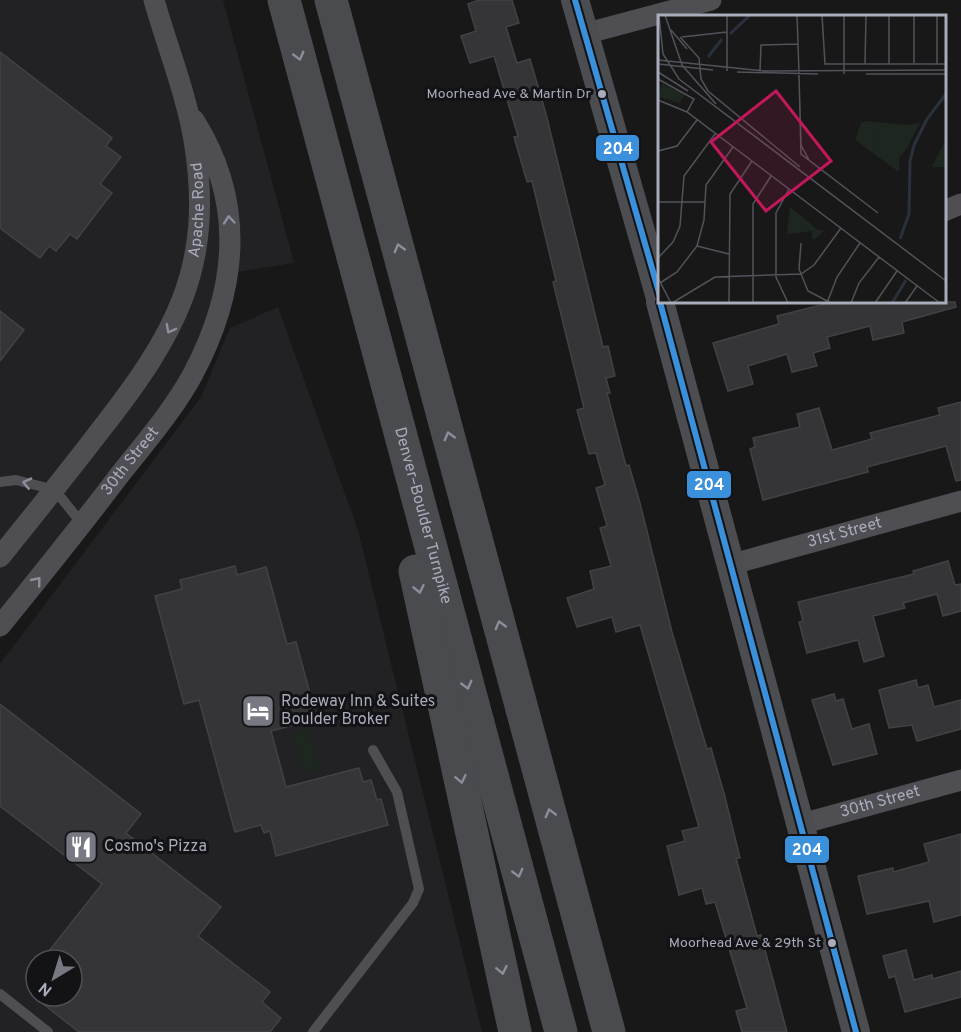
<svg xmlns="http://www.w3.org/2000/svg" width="961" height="1032" font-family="Overpass,sans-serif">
<rect width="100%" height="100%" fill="#181819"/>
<g fill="#222225" fill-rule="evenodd">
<polygon points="0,0 223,0 294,263 237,272 190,388 0,639"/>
<path d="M278 307 358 530 482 1032H0V664L201 397 230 328ZM36 960H72V996H36Z"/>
</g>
<polygon fill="#1e2620" points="308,728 320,770 304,774 292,733"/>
<g fill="#353537" stroke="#414245" stroke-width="1.5">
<polygon points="479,0 512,0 519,23 506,27 517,63 530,59 546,114 603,347 608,346 615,376 606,378 610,393 607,393 626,466 629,465 640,503 672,632 707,749 711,748 725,797 740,858 736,858 757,936 761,935 787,1032 742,1032 736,1011 747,1008 715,902 706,904 702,888 679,895 667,846 685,841 682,831 699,827 640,625 616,632 612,617 577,627 567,598 594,589 590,571 611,566 600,528 607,526 596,488 605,485 596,453 589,454 577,410 584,408 553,282 556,281 532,181 527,182 514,137 518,136 494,56 470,63 461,36 476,31 468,4"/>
<polygon points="0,52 112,138 106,146 121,157 100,184 112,193 77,239 70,234 56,251 49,246 40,258 0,228"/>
<polygon points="833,302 955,302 956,307 902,322 904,333 873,340 870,326 827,337 830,348 813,353 817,366 792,372 787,354 748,366 753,384 728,391 713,343 779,324 777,316"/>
<polygon points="0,311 24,330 0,361"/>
<polygon points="961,402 961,480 956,481 946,446 867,467 868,472 763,500 750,449 755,447 753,438 800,427 797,414 819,408 832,450 872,439 870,433 940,415 938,408"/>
<polygon points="948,561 955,585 961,584 961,611 943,616 937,594 903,603 905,608 873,616 884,656 864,662 858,640 807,653 799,622 803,621 798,602 914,574 913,571"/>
<polygon points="235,566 237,575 266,567 287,644 296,642 317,719 271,731 286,787 359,768 363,782 371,780 377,800 381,799 388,825 276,856 270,831 264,833 261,825 235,832 199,700 184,704 155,596 182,589 180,580"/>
<polygon points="916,680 918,688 928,685 934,707 961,700 961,729 917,741 912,725 889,728 879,690"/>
<polygon points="834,694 836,701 843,699 852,729 869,724 877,754 833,765 812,700"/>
<polygon points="0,704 141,814 126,833 221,907 198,936 270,992 262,1002 281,1018 270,1032 79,1032 33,996 72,996 72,960 42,960 102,884 0,806"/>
<polygon points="961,834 961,915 934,922 929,901 867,914 858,876 893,868 893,872 929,862 924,844"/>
<polygon points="906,950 914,980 932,975 933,979 961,971 961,997 905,1012 895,976 889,978 883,956"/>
</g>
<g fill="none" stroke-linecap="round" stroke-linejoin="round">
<g stroke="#4e4e53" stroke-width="10">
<polyline points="0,482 16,480 55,490 82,524"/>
<polyline points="0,994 48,1032"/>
<polyline points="313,1032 413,903 419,889 397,792 373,750"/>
</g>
<g stroke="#4e4e53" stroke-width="21">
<polyline points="584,34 711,0"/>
<polyline points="944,211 961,204"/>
<path id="s1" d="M0 557C33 516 67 474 99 432 175 335 215 268 194 140 186 93 167 46 154 0"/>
<path id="s2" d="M729 565 961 501"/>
<path id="s3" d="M0 626C40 577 80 527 118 477 144 444 173 411 193 374 238 289 246 203 194 120"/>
<path id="s4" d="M801 824 961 780"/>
</g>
<g stroke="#4c4d51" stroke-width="28">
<polyline points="575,0 660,298"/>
<polyline points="660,302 856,1032"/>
</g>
<g stroke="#4a4b4f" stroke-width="33">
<path id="s5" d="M284 0 561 1032"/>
<polyline points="331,0 609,1032"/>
<polyline points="415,571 515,1032"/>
</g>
<defs>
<g id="bus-1">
<polyline points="575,0 660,296"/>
<polyline points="660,302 856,1032"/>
</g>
</defs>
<use href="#bus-1" stroke="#131215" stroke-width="10"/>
<use href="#bus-1" stroke="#3a90db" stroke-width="6"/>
</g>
<defs><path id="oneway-chevron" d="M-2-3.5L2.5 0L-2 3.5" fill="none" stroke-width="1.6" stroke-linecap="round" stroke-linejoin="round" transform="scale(1.5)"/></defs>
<g stroke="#8c8f9b">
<use href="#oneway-chevron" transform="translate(299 56) rotate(75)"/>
<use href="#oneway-chevron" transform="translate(399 248) rotate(-105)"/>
<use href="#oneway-chevron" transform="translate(449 436) rotate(-105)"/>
<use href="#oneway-chevron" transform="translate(419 589) rotate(78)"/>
<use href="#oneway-chevron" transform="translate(500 625) rotate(-105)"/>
<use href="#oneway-chevron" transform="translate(467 685) rotate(75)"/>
<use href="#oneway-chevron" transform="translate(461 779) rotate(78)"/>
<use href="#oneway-chevron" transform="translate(550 813) rotate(-105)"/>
<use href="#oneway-chevron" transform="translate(518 873) rotate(75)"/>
<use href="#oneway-chevron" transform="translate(502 970) rotate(78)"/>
</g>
<g stroke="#8d909c">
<use href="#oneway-chevron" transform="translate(229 220) rotate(-95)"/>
<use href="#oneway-chevron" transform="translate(170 329) rotate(118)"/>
<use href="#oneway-chevron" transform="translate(27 483) rotate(-167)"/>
<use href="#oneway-chevron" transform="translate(37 581) rotate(-51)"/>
</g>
<defs>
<symbol id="hotel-square" viewBox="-11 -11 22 22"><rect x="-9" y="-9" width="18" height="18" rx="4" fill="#767882" stroke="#131215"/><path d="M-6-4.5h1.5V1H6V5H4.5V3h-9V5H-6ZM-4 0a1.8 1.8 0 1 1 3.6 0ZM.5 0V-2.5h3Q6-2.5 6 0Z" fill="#fff"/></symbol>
<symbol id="restaurant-square" viewBox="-11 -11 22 22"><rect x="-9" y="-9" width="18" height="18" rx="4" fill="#767882" stroke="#131215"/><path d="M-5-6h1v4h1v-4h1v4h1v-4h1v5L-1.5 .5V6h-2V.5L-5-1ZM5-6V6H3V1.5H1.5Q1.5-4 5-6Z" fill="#fff"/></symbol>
</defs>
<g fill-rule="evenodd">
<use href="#hotel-square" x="239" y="692" width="38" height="38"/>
<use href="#restaurant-square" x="62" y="828" width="38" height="38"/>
</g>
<g fill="#a8acbb" stroke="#131215" stroke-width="2">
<circle cx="602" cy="94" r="5"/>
<circle cx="832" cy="943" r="5"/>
</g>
<g text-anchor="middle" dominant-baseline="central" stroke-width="6" stroke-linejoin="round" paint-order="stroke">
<g font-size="14" fill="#a8acbb" stroke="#131215" text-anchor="end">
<text x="591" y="94">Moorhead Ave &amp; Martin Dr</text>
<text x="821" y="943">Moorhead Ave &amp; 29th St</text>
</g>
<g font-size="16" fill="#a8acbb" stroke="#131215">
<text stroke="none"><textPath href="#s1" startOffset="408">Apache Road</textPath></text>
<text stroke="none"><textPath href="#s3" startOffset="210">30th Street</textPath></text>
<text stroke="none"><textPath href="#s5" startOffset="534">Denver–Boulder Turnpike</textPath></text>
<text stroke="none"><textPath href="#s2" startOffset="120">31st Street</textPath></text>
<text stroke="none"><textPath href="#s4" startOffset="82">30th Street</textPath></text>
</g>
<g font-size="16" fill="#a8acbb" stroke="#131215" text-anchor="start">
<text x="281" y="702">Rodeway Inn &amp; Suites<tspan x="281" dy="18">Boulder Broker</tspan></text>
<text x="104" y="847">Cosmo's Pizza</text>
</g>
</g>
<g transform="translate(658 15)">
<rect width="288" height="288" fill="#181819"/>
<path d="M4 68 27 80 21 88 0 82ZM218 107 248 110V132H218ZM132 192 159 214 166 216 158 223 154 224V216L129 219Z" fill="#1e2620"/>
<path d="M209 106 218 107 219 132H248V110L262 108 249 133 241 143V157L197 125 203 108ZM288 124V152H274Z" fill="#1e2620"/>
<path fill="none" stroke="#2a313c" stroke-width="3" d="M72 19 92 0M50 42 64 24M242 224 251 199 252 146 256 130 269 104 288 79M234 288 248 265"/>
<path fill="none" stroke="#52535a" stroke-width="1.5" d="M1 0 5 39 21 64 288 266M7 0 24 50 58 89M139 0 141 58M164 0 167 49H288M186 0V59M231 0V49M256 0V48M13 15 29 34M22 22 41 43 43 64 50 76 142 152M24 22 69 17M0 45 107 56 288 55M0 49 55 55M207 49 208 0M279 49V0M102 55 103 30 140 29M69 56V0M0 57 30 76M79 57 160 59M208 59H288M141 60 143 139 220 198M141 61 143 130 151 145M0 64 36 84 29 97M0 85 29 97 282 288M0 136 19 131 39 105M1 187H47M0 203V136M143 228 141 254 150 276 173 288M39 231 71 239M0 243 15 227 22 211 26 161 57 119M0 263 13 288M2 268 19 257 39 231 46 205 48 170 75 132M14 288 57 262 143 259 156 250 183 213M71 288 72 179 94 146M95 288V189L113 161M130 288 118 262V198L131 174M169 288 179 262 202 228M193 288 201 268 221 242M217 288 239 256M247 288 259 271"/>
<path fill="#c2185b" fill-opacity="0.15" stroke="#c2185b" stroke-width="3" d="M118 76 173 146 108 196 53 127Z"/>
<rect width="288" height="288" fill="none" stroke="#a8acbb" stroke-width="3"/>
</g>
<g stroke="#131215" stroke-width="2">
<rect x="595" y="134" width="45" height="28" rx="6" fill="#3a90db"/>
<rect x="686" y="470" width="46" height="29" rx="6" fill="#3a90db"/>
<rect x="784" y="835" width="46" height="29" rx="6" fill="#3a90db"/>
</g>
<g font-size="16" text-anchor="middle" font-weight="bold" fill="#fff">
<text x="618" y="154">204</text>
<text x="709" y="490">204</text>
<text x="807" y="855">204</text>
</g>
<g transform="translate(54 978) rotate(218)"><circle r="28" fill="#131215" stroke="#4f5057" stroke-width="1.5"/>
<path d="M0-4.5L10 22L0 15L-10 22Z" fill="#767882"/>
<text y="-9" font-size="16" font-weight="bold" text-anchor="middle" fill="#a8acbb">N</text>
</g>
</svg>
